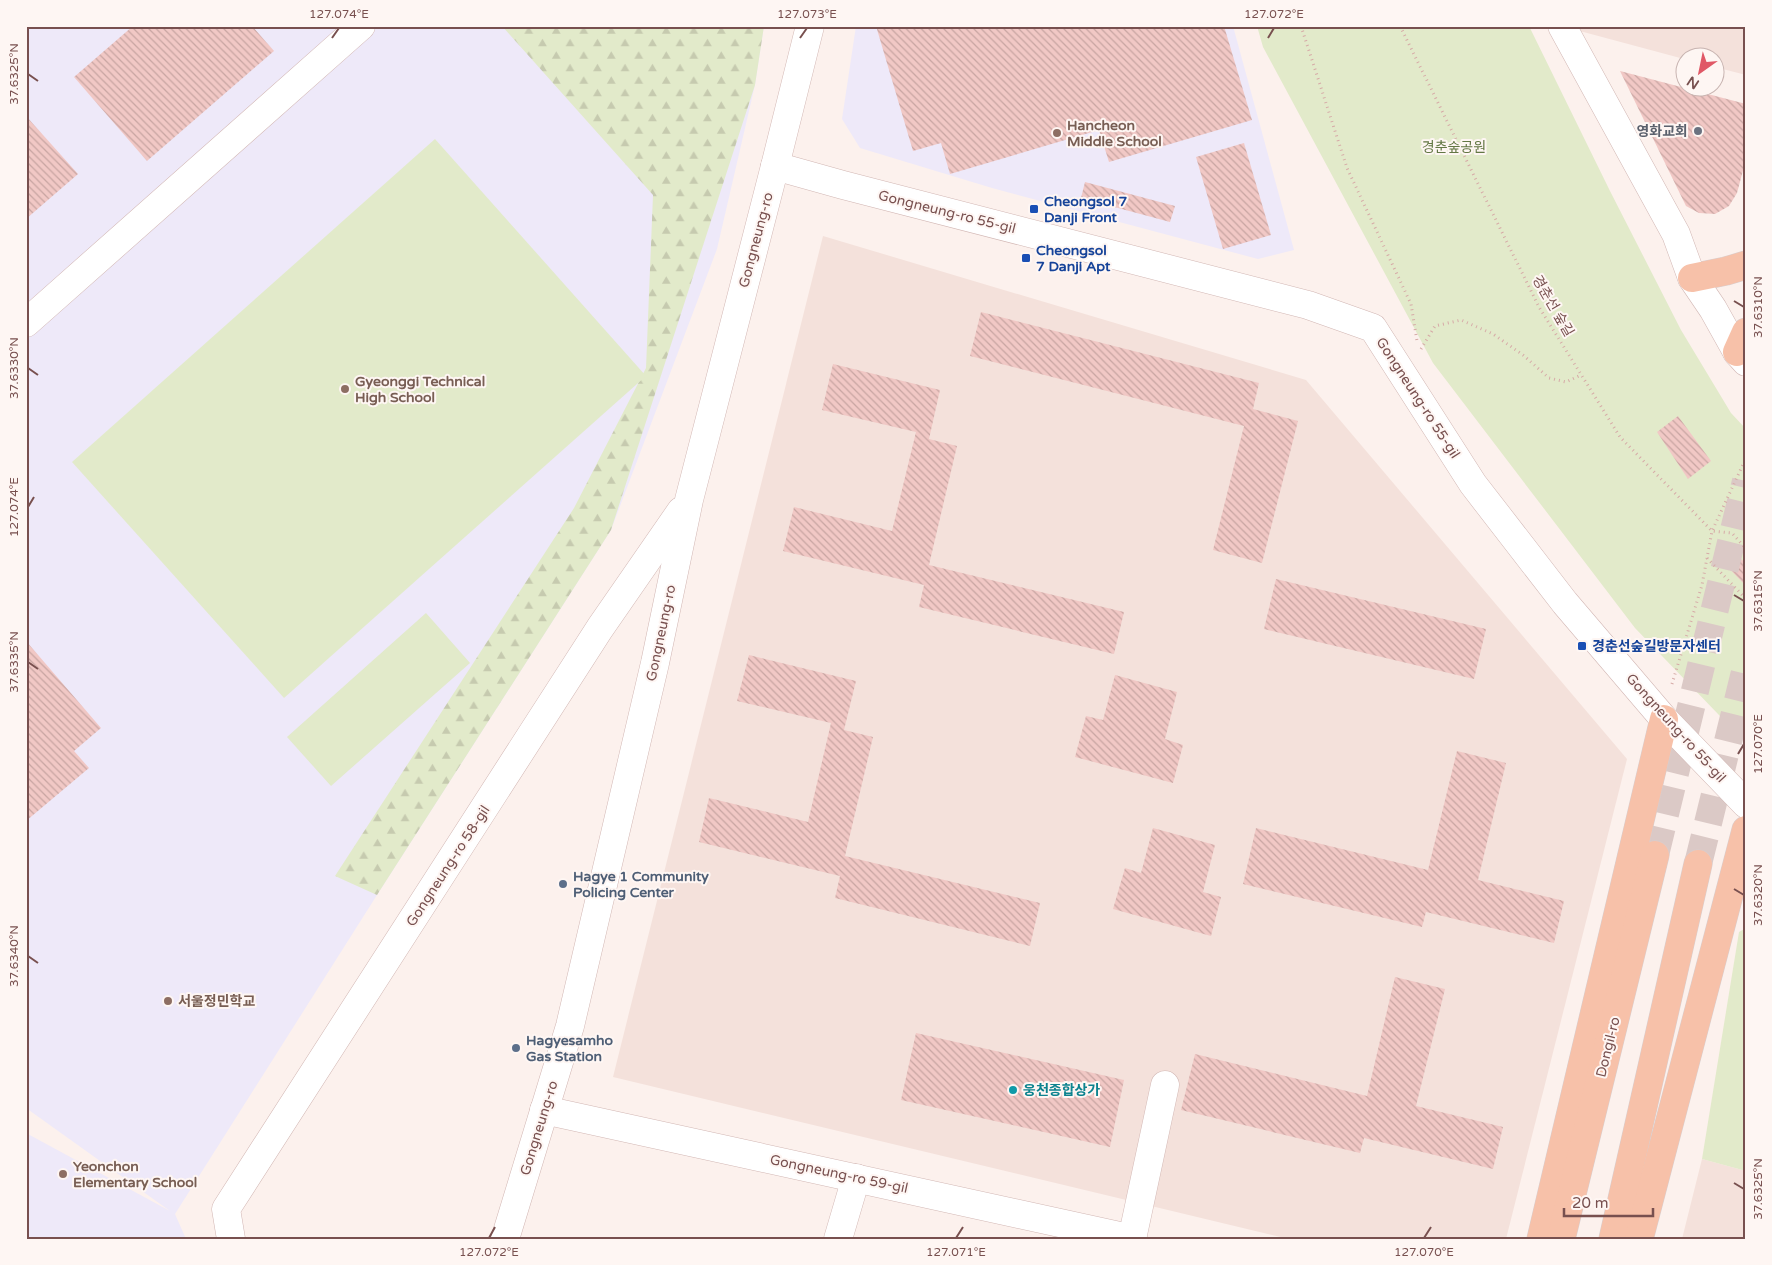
<svg xmlns="http://www.w3.org/2000/svg" width="1772" height="1265" font-family="'Varela Round','Noto Sans KR',sans-serif">
<defs>
<pattern id="forest-firs" width="22" height="20" patternUnits="userSpaceOnUse" patternTransform="scale(1.25)"><rect width="22" height="20" fill="#e2eaca"/><path d="M5 1l3.5 6h-7zM16 11l3.5 6h-7z" fill="#c6caaf"/></pattern>
<pattern id="building-back-hatch" width="6" height="6" patternUnits="userSpaceOnUse" patternTransform="scale(1.25)"><rect width="6" height="6" fill="#f1c8c5"/><path d="M-1 5l2 2M0 0l6 6M5-1l2 2" fill="none" stroke="#c8a5a2"/></pattern>
</defs>
<rect width="100%" height="100%" fill="#fcf1ed"/>
<g fill="#f4e1db">
<polygon points="1575,26 1746,26 1746,75 1715,67 1714,58 1684,58 1684,59 1576,30"/>
<polygon points="823,236 1306,380 1627,759 1506,1239 1289,1239 613,1077"/>
<polygon points="1702,1159 1746,1171 1746,1239 1682,1239"/>
</g>
<g fill="#eee9f9">
<polygon points="26,26 764,26 755,85 717,249 611,530 377,895 175,1214 186,1239 26,1239 26,1133 170,1211 26,1108"/>
<polygon points="856,26 1233,26 1294,250 1258,259 992,188 860,148 842,119"/>
</g>
<polygon fill="url(#forest-firs)" points="502,26 764,26 755,85 611,530 377,895 335,876 574,508 646,368 653,195"/>
<g fill="#e2eaca">
<polygon points="1257,26 1529,26 1610,191 1681,330 1731,413 1746,429 1746,743 1635,628 1433,363 1263,47"/>
<polygon points="435,139 646,376 284,698 72,462"/>
<polygon points="426,613 470,663 331,786 287,737"/>
<polygon points="1746,928 1746,1171 1702,1159 1739,932"/>
</g>
<g fill="url(#building-back-hatch)">
<polygon points="133,26 252,26 274,51 147,161 74,77"/>
<polygon points="876,26 1224,26 1252,120 1109,162 1099,130 950,174 941,143 913,151"/>
<polygon points="1620,71 1746,104 1746,159 1737,193 1729,206 1715,214 1699,213 1686,206"/>
<polygon points="26,116 78,174 26,219"/>
<polygon points="1244,143 1271,235 1223,249 1196,157"/>
<polygon points="1085,182 1175,206 1170,222 1081,198"/>
<polygon points="981,312 1259,383 1253,409 1298,421 1262,563 1213,550 1244,426 970,356"/>
<polygon points="833,364 940,390 929,439 957,446 929,565 1124,612 1114,654 919,607 924,585 783,551 794,507 892,531 916,432 822,410"/>
<polygon points="1678,416 1711,461 1688,479 1657,432"/>
<polygon points="1732,549 1746,564 1746,586 1721,560"/>
<polygon points="1276,579 1486,629 1474,679 1264,629"/>
<polygon points="26,641 101,728 74,751 89,768 26,821"/>
<polygon points="749,655 856,681 844,730 873,737 845,856 1040,903 1030,946 835,898 840,876 699,842 709,798 808,822 831,723 737,701"/>
<polygon points="1115,675 1177,692 1165,739 1183,745 1173,783 1075,757 1086,716 1103,720"/>
<polygon points="1457,751 1506,763 1478,880 1564,901 1554,943 1426,912 1422,927 1243,884 1256,828 1428,870"/>
<polygon points="1153,828 1215,845 1203,892 1221,897 1211,936 1113,909 1125,868 1141,873"/>
<polygon points="1395,977 1445,989 1416,1106 1503,1127 1493,1169 1364,1138 1360,1153 1181,1110 1195,1054 1367,1096"/>
<polygon points="916,1033 1124,1080 1110,1147 901,1100"/>
</g>
<g fill="none" stroke-linecap="round" stroke-linejoin="round">
<g stroke="#dbc9c6" stroke-width="28" stroke-dasharray="28 14" stroke-linecap="butt">
<polyline points="1655,855 1746,481"/>
<polyline points="1698,864 1746,668"/>
</g>
<defs>
<g id="minor">
<polyline points="1562,26 1676,234 1692,278 1713,309 1737,352 1746,362"/>
<polyline points="775,166 843,185 1308,305 1373,328 1473,484 1565,603 1664,719 1746,804"/>
<polyline points="26,323 361,26"/>
<polyline points="544,1110 1133,1239"/>
<polyline points="231,1239 226,1209 600,628 681,511"/>
<polyline points="505,1239 570,1026 655,663 689,500 775,166 810,26"/>
<polyline points="838,1239 856,1178"/>
<polyline points="1132,1239 1165,1085"/>
</g>
<g id="major">
<polyline points="1692,278 1726,271 1746,265"/>
<polyline points="1737,352 1746,332"/>
<polyline points="1541,1239 1664,719"/>
<polyline points="1561,1239 1655,855"/>
<polyline points="1613,1239 1698,864"/>
<polyline points="1639,1239 1746,830"/>
</g>
</defs>
<use href="#minor" stroke="#d2b7b4" stroke-width="29"/>
<use href="#major" stroke="#d9cece" stroke-width="29"/>
<g stroke="#d6aaa7" stroke-width="3" stroke-dasharray="1 4" stroke-linecap="butt">
<polyline points="1301,26 1347,168 1411,304 1417,341"/>
<polyline points="1400,26 1539,307 1620,437 1712,531 1732,533 1746,549"/>
<polyline points="1421,349 1435,326 1461,320 1493,334 1523,355 1549,378 1566,382 1581,375"/>
<polyline points="1707,558 1746,599"/>
<polyline points="1672,684 1702,585 1712,531 1746,458"/>
</g>
<use href="#minor" stroke="#fff" stroke-width="28"/>
<use href="#major" stroke="#f7c1a9" stroke-width="28"/>
</g>
<path fill="none" stroke="#78504f" stroke-width="2" d="M332 38 339 28M800 38 807 28M1268 38 1274 28M28 74 38 81M1734 301 1744 307M28 368 38 375M28 507 34 497M1734 595 1744 601M28 662 38 669M1738 754 1744 744M1734 889 1744 895M28 956 38 963M1734 1183 1744 1189M489 1238 495 1227M956 1238 963 1227M1424 1238 1431 1227"/>
<circle fill="#6b7280" stroke="#fef6f3" stroke-width="2" cx="1698" cy="131" r="5"/>
<g fill="#8d6e63" stroke="#fef6f3" stroke-width="2">
<circle cx="1057" cy="133" r="5"/>
<circle cx="345" cy="389" r="5"/>
<circle cx="168" cy="1001" r="5"/>
<circle cx="63" cy="1174" r="5"/>
</g>
<g fill="#1a4fb4" stroke="#fef6f3" stroke-width="2">
<rect x="1029" y="204" width="10" height="10" rx="2.5"/>
<rect x="1021" y="253" width="10" height="10" rx="2.5"/>
<rect x="1577" y="641" width="10" height="10" rx="2.5"/>
</g>
<g fill="#5c6f8a" stroke="#fef6f3" stroke-width="2">
<circle cx="563" cy="884" r="5"/>
<circle cx="516" cy="1048" r="5"/>
</g>
<circle fill="#0f9aa8" stroke="#fef6f3" stroke-width="2" cx="1013" cy="1090" r="5"/>
<g text-anchor="middle" dominant-baseline="central" stroke-width="4" stroke-linejoin="round" paint-order="stroke">
<g font-size="14" font-weight="bold" fill="#785e54" stroke="#fef6f3" text-anchor="start">
<text x="1067" y="125">Hancheon<tspan x="1067" dy="16">Middle School</tspan></text>
<text x="355" y="381">Gyeonggi Technical<tspan x="355" dy="16">High School</tspan></text>
<text x="178" y="1001">서울정민학교</text>
<text x="73" y="1166">Yeonchon<tspan x="73" dy="16">Elementary School</tspan></text>
</g>
<g font-size="14" font-weight="bold" fill="#5b616d" stroke="#fef6f3" text-anchor="end">
<text x="1688" y="131">영화교회</text>
</g>
<g font-size="14" fill="#637744" stroke="#fef6f3">
<text x="1454" y="147">경춘숲공원</text>
</g>
<g font-size="14" font-weight="bold" fill="#164399" stroke="#fef6f3" text-anchor="start">
<text x="1044" y="201">Cheongsol 7<tspan x="1044" dy="16">Danji Front</tspan></text>
<text x="1036" y="250">Cheongsol<tspan x="1036" dy="16">7 Danji Apt</tspan></text>
<text x="1592" y="646">경춘선숲길방문자센터</text>
</g>
<g font-size="14" fill="#78504f" stroke="#fef6f3">
<text transform="translate(947 212) rotate(14)">Gongneung-ro 55-gil</text>
<text transform="translate(756 240) rotate(-75)">Gongneung-ro</text>
<text transform="translate(1553 306) rotate(60)">경춘선 숲길</text>
<text transform="translate(1418 398) rotate(57)">Gongneung-ro 55-gil</text>
<text transform="translate(661 633) rotate(-78)">Gongneung-ro</text>
<text transform="translate(1676 728) rotate(48)">Gongneung-ro 55-gil</text>
<text transform="translate(448 866) rotate(-57)">Gongneung-ro 58-gil</text>
<text transform="translate(1608 1047) rotate(-76)">Dongil-ro</text>
<text transform="translate(539 1128) rotate(-73)">Gongneung-ro</text>
<text transform="translate(839 1174) rotate(12)">Gongneung-ro 59-gil</text>
</g>
<g font-size="14" font-weight="bold" fill="#4e5e75" stroke="#fef6f3" text-anchor="start">
<text x="573" y="876">Hagye 1 Community<tspan x="573" dy="16">Policing Center</tspan></text>
<text x="526" y="1040">Hagyesamho<tspan x="526" dy="16">Gas Station</tspan></text>
</g>
<g font-size="14" font-weight="bold" fill="#0d838f" stroke="#fef6f3" text-anchor="start">
<text x="1023" y="1090">웅천종합상가</text>
</g>
</g>
<rect width="1772" height="1265" fill="none" stroke="#fef6f3" stroke-width="55"/>
<g transform="translate(1700 72) rotate(213)"><circle r="24" fill="#fef6f3" stroke="#c8b4b1"/>
<path d="M0-4L9 19L0 12L-9 19Z" fill="#e05866"/>
<text y="-8" font-size="14" font-weight="bold" text-anchor="middle" fill="#78504f">N</text>
</g>
<path d="M1564 1208v8h89v-8" fill="none" stroke="#78504f" stroke-width="2.5"/>
<text x="1572" y="1208" font-size="15" fill="#78504f" stroke="#fef6f3" stroke-width="4" paint-order="stroke">20 m</text>
<rect x="28" y="28" width="1716" height="1210" fill="none" stroke="#78504f" stroke-width="2"/>
<g font-size="12" text-anchor="middle" fill="#78504f">
<text x="339" y="18">127.074°E</text>
<text x="807" y="18">127.073°E</text>
<text x="1274" y="18">127.072°E</text>
<text transform="translate(14 74) rotate(-90)" y="4">37.6325°N</text>
<text transform="translate(1758 307) rotate(-90)" y="4">37.6310°N</text>
<text transform="translate(14 368) rotate(-90)" y="4">37.6330°N</text>
<text transform="translate(14 507) rotate(-90)" y="4">127.074°E</text>
<text transform="translate(1758 601) rotate(-90)" y="4">37.6315°N</text>
<text transform="translate(14 662) rotate(-90)" y="4">37.6335°N</text>
<text transform="translate(1758 744) rotate(-90)" y="4">127.070°E</text>
<text transform="translate(1758 895) rotate(-90)" y="4">37.6320°N</text>
<text transform="translate(14 956) rotate(-90)" y="4">37.6340°N</text>
<text transform="translate(1758 1189) rotate(-90)" y="4">37.6325°N</text>
<text x="489" y="1256">127.072°E</text>
<text x="956" y="1256">127.071°E</text>
<text x="1424" y="1256">127.070°E</text>
</g>
</svg>
